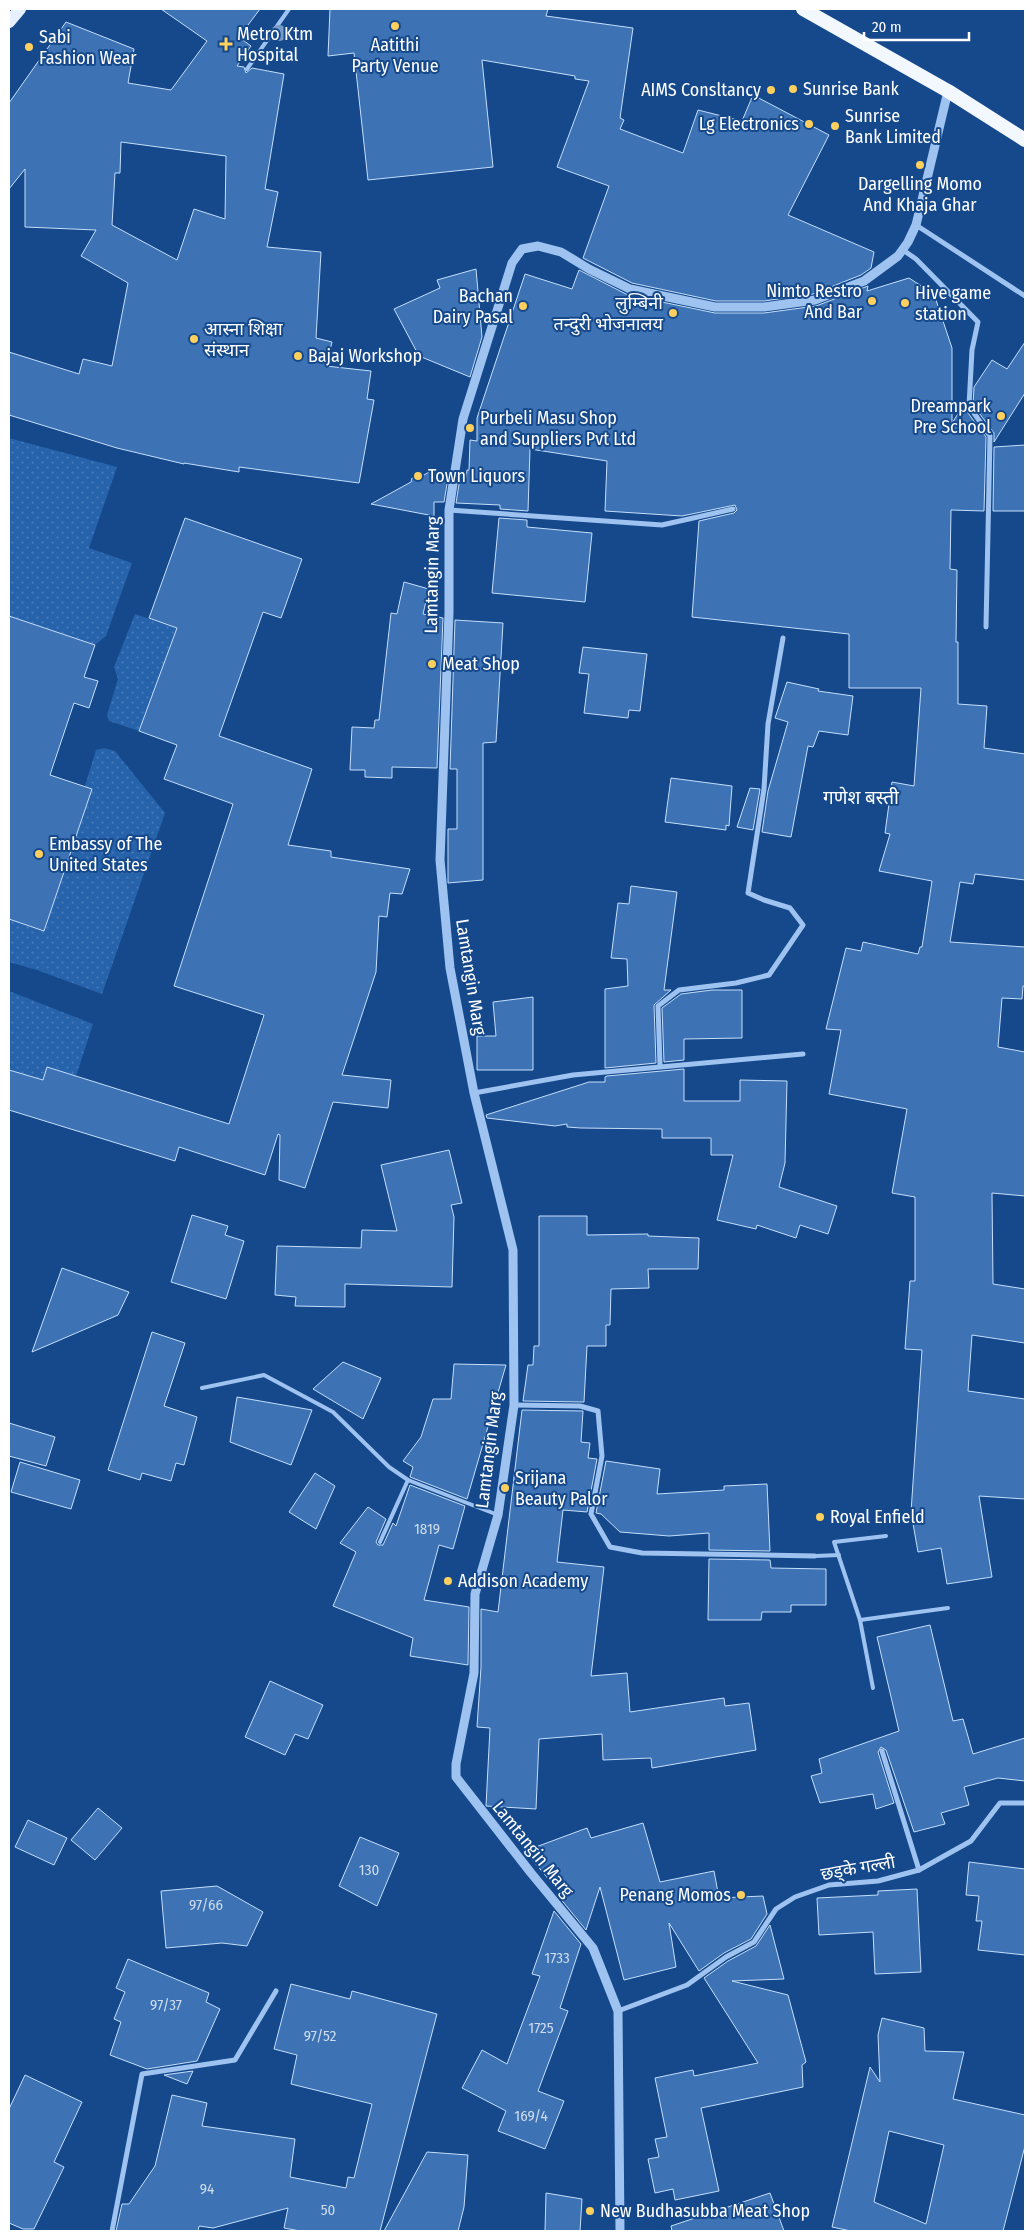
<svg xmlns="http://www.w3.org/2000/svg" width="1034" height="2240" font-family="'Fira Sans Condensed','Noto Sans Devanagari',sans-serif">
<defs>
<pattern id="grass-dots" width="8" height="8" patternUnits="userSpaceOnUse" patternTransform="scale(1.25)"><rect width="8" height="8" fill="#2763ab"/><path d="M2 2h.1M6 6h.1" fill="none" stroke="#477ab8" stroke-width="1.8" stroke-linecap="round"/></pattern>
</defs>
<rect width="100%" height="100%" fill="#15498c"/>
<g fill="url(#grass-dots)">
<polygon points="9,438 117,467 89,548 132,563 106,636 95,645 9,616"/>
<polygon points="135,614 177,628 139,731 109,721 107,715 118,679 114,667"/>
<polygon points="104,748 115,751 165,813 102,994 37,970 9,962 9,919 44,931 92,789 85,786 96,750"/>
<polygon points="9,991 93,1024 76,1076 48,1067 43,1080 9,1070"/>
</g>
<g fill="#3d73b5" stroke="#c5defb" fill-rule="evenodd">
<path d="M161 9H260L239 37 251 46 237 66 244 67 246 73 252 68 284 74 265 189 278 192 267 247 321 252 316 338 332 342 326 366 371 371 367 399 374 400 359 483 239 467V472L184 463V464L117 448 9 415V352L79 374 83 359 112 366 128 283 81 256 96 230 25 227V169L9 189V103L66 22 134 49 128 83 171 90 207 41ZM121 142 226 156 225 219 194 209 177 260 112 225 115 173H120Z"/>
<polygon points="330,9 548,9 546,16 633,28 620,118 624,120 620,129 683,153 698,110 742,121 753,95 829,135 788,215 874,252 871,268 861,275 813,294 764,301 716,301 632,283 583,258 609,186 557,167 589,81 575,79 575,76 482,60 493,167 368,180 354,53 328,56"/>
<polygon points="476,269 482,337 470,377 419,356 394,309 440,288 437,280"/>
<polygon points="579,270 628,295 715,313 764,313 816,306 868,286 867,291 909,278 934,294 952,348 952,423 965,403 965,409 986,437 984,511 951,510 950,569 957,570 956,642 958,642 958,704 987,706 984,748 1025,754 1025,880 975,874 973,884 960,882 950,942 1025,947 1025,986 1023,986 1022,999 1002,998 998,1047 1025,1052 1025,1196 992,1193 993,1284 1025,1289 1025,1343 972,1335 968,1391 1025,1399 1025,1499 979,1496 992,1577 947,1584 941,1548 918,1552 911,1512 922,1350 905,1349 910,1281 915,1281 915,1197 892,1193 907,1109 829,1094 841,1030 826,1029 846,948 861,951 863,942 918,954 920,947 922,947 932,881 879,871 890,834 885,833 892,782 914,786 921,688 849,688 849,634 692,617 699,521 734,513 737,510 735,505 682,516 605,511 607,461 530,449 528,511 500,509 500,505 456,503 460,478 466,478 467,470 469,470 470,440 477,441 477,418 525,274 572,289"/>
<polygon points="1025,342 1025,393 994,442 994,433 973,405 974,387 992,360 1007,369"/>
<polygon points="1025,445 1025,511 993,511 994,447"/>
<polygon points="434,469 434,478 448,478 444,502 434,502 434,516 371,504 411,482 412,478 419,478"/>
<polygon points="185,518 302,559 281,618 263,612 219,736 312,769 288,845 331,851 331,857 410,869 402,894 390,893 387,917 379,916 376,972 342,1075 391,1080 388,1108 333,1102 305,1188 279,1180 280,1135 278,1134 265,1175 179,1147 175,1161 9,1110 9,1070 43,1080 47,1067 229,1124 264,1015 174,986 233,804 164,779 177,745 139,731 177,628 149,618"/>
<polygon points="499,518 527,520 527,527 592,533 585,602 492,593"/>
<polygon points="404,582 429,589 423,614 443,618 437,768 392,767 392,778 365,777 365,770 350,770 352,727 374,728 375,720 379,720 391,613 397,614"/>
<polygon points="9,616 95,645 84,677 98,681 89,708 74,703 50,775 92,789 44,931 9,919"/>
<polygon points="455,620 503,623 496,742 483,743 483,880 448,883 448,829 457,829 457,769 450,769"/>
<polygon points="583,647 647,654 640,711 629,710 628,718 584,713 589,674 579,673"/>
<polygon points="787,682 819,689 818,691 853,696 848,735 819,731 813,747 808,746 791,837 762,832 768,791 788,722 775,718"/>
<polygon points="671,778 732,786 729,826 726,825 726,830 665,822"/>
<polygon points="750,788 760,789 753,830 737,827"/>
<polygon points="631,886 677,892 664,990 671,990 654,1005 656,1063 605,1068 605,989 628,986 627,959 611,958 618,903 629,904"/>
<polygon points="712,990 742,990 742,1038 684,1039 684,1060 664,1062 662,1008 681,994"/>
<polygon points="533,997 533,1070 477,1070 477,1036 496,1036 493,1002"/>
<polygon points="684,1069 684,1101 740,1101 740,1080 787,1081 785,1163 779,1187 837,1206 828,1234 800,1225 796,1238 757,1225 756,1229 717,1220 733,1155 711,1155 711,1138 662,1138 662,1129 581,1128 567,1127 567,1124 555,1126 487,1118 486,1115 589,1082 605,1082 605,1077 607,1076"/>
<polygon points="449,1150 462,1203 451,1205 454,1217 452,1287 345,1284 345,1307 295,1306 296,1297 275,1295 277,1246 361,1248 362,1230 397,1231 381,1165"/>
<polygon points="192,1215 228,1226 225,1235 244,1241 226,1299 171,1282"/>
<polygon points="539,1216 587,1216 587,1235 648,1234 648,1236 699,1238 698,1269 648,1269 649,1288 611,1289 610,1325 606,1325 606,1346 587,1346 584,1402 523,1401 528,1365 533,1365 534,1346 539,1346"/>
<polygon points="62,1268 129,1292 118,1315 32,1352"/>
<polygon points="152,1332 185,1343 164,1406 197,1417 184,1465 176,1463 171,1481 142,1473 140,1480 108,1470"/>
<polygon points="343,1362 381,1378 363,1419 313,1389"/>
<polygon points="454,1364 506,1365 467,1499 410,1477 413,1467 403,1461 421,1437 433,1399 451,1399"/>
<polygon points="237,1397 312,1410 291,1465 230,1442"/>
<polygon points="522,1410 583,1411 581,1442 590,1443 588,1458 597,1459 587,1512 563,1510 557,1562 604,1567 591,1676 627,1673 630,1712 724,1698 725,1706 749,1703 756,1750 652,1768 651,1758 603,1760 602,1734 539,1739 536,1809 486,1806 490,1728 477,1727 481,1667 481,1609 498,1612"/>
<polygon points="9,1423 55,1437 46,1466 9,1456"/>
<polygon points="606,1461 660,1469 657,1494 724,1490 724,1486 767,1484 770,1551 709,1550 709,1533 669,1536 620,1532 601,1514 596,1513"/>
<polygon points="20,1462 80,1480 71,1509 11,1492"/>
<polygon points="315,1473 335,1486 316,1529 289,1512"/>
<polygon points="410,1485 465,1506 453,1549 439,1545 424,1600 469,1607 468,1665 410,1656 413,1638 333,1606 356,1552 340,1543 368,1507 386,1519 376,1542 378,1545 383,1545 393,1523 396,1526"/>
<polygon points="709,1559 770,1560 771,1568 826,1569 826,1605 791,1605 791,1612 762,1612 761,1620 708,1620"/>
<polygon points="930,1625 953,1721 963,1719 973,1754 1025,1738 1025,1781 998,1778 964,1787 969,1805 941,1813 945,1824 914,1832 886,1750 881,1747 878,1752 894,1803 876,1809 873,1794 820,1803 811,1776 822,1773 819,1759 899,1731 877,1637"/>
<polygon points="270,1681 323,1705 308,1739 295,1734 285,1755 245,1737"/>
<polygon points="98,1808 122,1828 95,1860 71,1840"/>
<polygon points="28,1820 67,1838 54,1865 15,1847"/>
<polygon points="643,1823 660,1882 714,1871 719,1898 763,1896 767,1914 751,1939 724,1953 699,1971 669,1923 676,1967 624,1980 600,1887 586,1930 559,1897 560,1893 525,1851 587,1828 591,1838"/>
<polygon points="360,1837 399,1853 377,1906 339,1886"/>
<polygon points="969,1862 1025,1869 1025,1955 978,1950 982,1921 976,1921 979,1896 966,1895"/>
<polygon points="217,1886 263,1912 247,1946 222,1943 166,1948 161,1891"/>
<polygon points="917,1889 921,1972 875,1974 873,1932 819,1935 817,1898 878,1895 878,1891"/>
<polygon points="554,1911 581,1944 560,2008 568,2011 538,2091 564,2101 545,2149 498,2131 506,2111 462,2088 482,2050 507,2064 540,1976 532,1974"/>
<polygon points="770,1925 784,1979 732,1981 788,1995 806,2062 802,2065 803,2087 701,2108 719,2191 675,2200 673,2189 655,2193 648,2159 659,2157 655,2139 667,2137 655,2078 693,2070 694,2076 758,2063 704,1978 728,1961 756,1946"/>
<polygon points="128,1959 209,1993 206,2002 220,2009 197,2061 147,2069 110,2055 121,2022 114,2019 125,1992 116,1988"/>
<polygon points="291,1984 350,1999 352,1991 437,2014 380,2231 300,2231 284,2228 288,2208 213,2228 199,2226 198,2231 116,2231 122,2204 129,2204 155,2166 172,2095 207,2103 202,2126 295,2139 290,2177 346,2188 348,2177 354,2178 372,2104 291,2084 297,2055 274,2049"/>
<path d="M882 2018 924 2028 925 2051 964 2052 953 2099 1025 2115V2146L1003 2231H851L832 2227 870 2067 880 2082 878 2035ZM889 2131 944 2145 926 2224 874 2202Z"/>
<polygon points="193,2071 187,2084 164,2075"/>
<polygon points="25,2075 82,2102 54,2162 64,2167 34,2229 23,2229 9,2223 9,2109"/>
<polygon points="427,2152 468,2155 464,2207 458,2231 384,2231"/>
<polygon points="546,2193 582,2199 580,2231 545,2231"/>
<polygon points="770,2193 784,2231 672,2231 671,2226"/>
</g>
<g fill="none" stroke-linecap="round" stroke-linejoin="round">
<g stroke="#9ec3f0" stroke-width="4">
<polyline points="247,69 289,9"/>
<polyline points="202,1388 264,1375 333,1412 389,1467 408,1480"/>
<polyline points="380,1542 408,1480 498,1515"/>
<polyline points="815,1556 839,1555"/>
<polyline points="860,1620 948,1608"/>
<polyline points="873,1688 860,1620 834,1542 886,1536"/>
</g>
<g stroke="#9ec3f0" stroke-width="5">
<polyline points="916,225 1025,296"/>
<polyline points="903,250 916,259 978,322 972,350 969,406 990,436 986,627"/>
<polyline points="449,510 662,525 733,509"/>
<polyline points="660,1065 658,1006 679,990 736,983 769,975 803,925 790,908 764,900 748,893 764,789 768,724 783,638"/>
<polyline points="474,1093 573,1075 803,1054"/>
<polyline points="514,1405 580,1406 598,1411 602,1456 591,1514 610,1547 642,1553 815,1556"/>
<polyline points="882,1751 919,1870"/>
<polyline points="618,2011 687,1985 726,1957 754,1942 776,1909 795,1897 829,1885 878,1881 919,1870 971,1841 1000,1803 1025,1803"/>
<polyline points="112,2231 142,2074 235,2060 276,1991"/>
</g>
<polyline stroke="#9ec3f0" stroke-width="9" points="620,2231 618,2011 593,1948 531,1873 456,1777 456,1764 474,1673 475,1594 498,1515 514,1405 513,1250 474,1093 450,968 440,860 449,613 449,510 463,419 512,263 522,249 538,246 561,252 589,269 630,289 715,307 764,307 815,300 864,281 898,256 908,242 916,225 948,91"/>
<polyline stroke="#e7f0ff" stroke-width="12" points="9,22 20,9"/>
<polyline stroke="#f3f8ff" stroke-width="14" points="803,9 948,91 1025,140"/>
</g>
<circle fill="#769bc9" cx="279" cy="33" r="8"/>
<g fill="#ffd05d" stroke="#15498c" stroke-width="2">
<circle cx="395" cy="26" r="5"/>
<path d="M223.5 36.5h5v5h5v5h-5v5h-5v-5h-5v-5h5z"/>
<circle cx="29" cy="47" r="5"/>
<circle cx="793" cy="89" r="5"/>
<circle cx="771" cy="90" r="5"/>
<circle cx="809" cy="124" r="5"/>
<circle cx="835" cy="126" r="5"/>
<circle cx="920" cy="165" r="5"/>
<circle cx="872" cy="301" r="5"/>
<circle cx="905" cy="303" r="5"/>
<circle cx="523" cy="306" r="5"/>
<circle cx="673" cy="313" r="5"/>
<circle cx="194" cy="339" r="5"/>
<circle cx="298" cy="356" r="5"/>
<circle cx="1001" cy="416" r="5"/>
<circle cx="470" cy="428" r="5"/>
<circle cx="418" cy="476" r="5"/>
<circle cx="432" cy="664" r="5"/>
<circle cx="39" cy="854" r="5"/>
<circle cx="505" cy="1488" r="5"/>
<circle cx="820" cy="1517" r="5"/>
<circle cx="448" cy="1581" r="5"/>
<circle cx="741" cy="1895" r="5"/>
<circle cx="590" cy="2211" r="5"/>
</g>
<g text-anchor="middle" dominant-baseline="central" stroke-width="4" stroke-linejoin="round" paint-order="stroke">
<g font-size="15" fill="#cedcec">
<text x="427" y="1529">1819</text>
<text x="369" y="1870">130</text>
<text x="206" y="1905">97/66</text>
<text x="557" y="1958">1733</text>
<text x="166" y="2005">97/37</text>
<text x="541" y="2028">1725</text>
<text x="320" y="2036">97/52</text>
<text x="531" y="2116">169/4</text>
<text x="207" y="2189">94</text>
<text x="328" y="2210">50</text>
</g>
<g font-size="18" fill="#fff" stroke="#15498c" text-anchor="start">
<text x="237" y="34">Metro Ktm<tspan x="237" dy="21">Hospital</tspan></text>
<text x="39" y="37">Sabi<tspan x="39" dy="21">Fashion Wear</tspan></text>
<text x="395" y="45" text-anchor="middle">Aatithi<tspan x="395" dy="21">Party Venue</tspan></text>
<text x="803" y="89">Sunrise Bank</text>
<text x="761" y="90" text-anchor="end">AIMS Consltancy</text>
<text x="845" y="116">Sunrise<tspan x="845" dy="21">Bank Limited</tspan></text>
<text x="799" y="124" text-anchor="end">Lg Electronics</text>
<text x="920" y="184" text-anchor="middle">Dargelling Momo<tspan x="920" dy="21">And Khaja Ghar</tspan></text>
<text x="862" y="291" text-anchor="end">Nimto Restro<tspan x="862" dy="21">And Bar</tspan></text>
<text x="915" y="293">Hive game<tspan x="915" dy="21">station</tspan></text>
<text x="513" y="296" text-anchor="end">Bachan<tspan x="513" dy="21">Dairy Pasal</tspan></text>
<text x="663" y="303" text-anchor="end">लुम्बिनी<tspan x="663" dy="21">तन्दुरी भोजनालय</tspan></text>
<text x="204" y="329">आस्ना शिक्षा<tspan x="204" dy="21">संस्थान</tspan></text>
<text x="308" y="356">Bajaj Workshop</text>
<text x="991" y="406" text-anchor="end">Dreampark<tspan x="991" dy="21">Pre School</tspan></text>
<text x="480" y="418">Purbeli Masu Shop<tspan x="480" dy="21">and Suppliers Pvt Ltd</tspan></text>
<text x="428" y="476">Town Liquors</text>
<text x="442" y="664">Meat Shop</text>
<text x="49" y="844">Embassy of The<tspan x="49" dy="21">United States</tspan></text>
<text x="515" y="1478">Srijana<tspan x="515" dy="21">Beauty Palor</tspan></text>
<text x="830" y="1517">Royal Enfield</text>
<text x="458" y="1581">Addison Academy</text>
<text x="731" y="1895" text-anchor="end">Penang Momos</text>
<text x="600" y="2211">New Budhasubba Meat Shop</text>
</g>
<g font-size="18" fill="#fff" stroke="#15498c">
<text transform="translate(432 575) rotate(-89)">Lamtangin Marg</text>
<text transform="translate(471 977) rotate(81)">Lamtangin Marg</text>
<text transform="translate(489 1450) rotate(-83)">Lamtangin Marg</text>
<text transform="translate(533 1849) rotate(51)">Lamtangin Marg</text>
<text transform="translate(858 1868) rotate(-10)">छड्के गल्ली</text>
</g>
<g font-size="19" fill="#fff" stroke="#15498c">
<text x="861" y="797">गणेश बस्ती</text>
</g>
</g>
<rect width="1034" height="2240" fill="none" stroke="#ffffff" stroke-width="20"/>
<path d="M864 32v8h105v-8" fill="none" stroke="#ffffff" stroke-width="2.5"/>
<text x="872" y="32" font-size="15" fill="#ffffff" stroke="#15498c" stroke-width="4" paint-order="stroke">20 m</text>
</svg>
